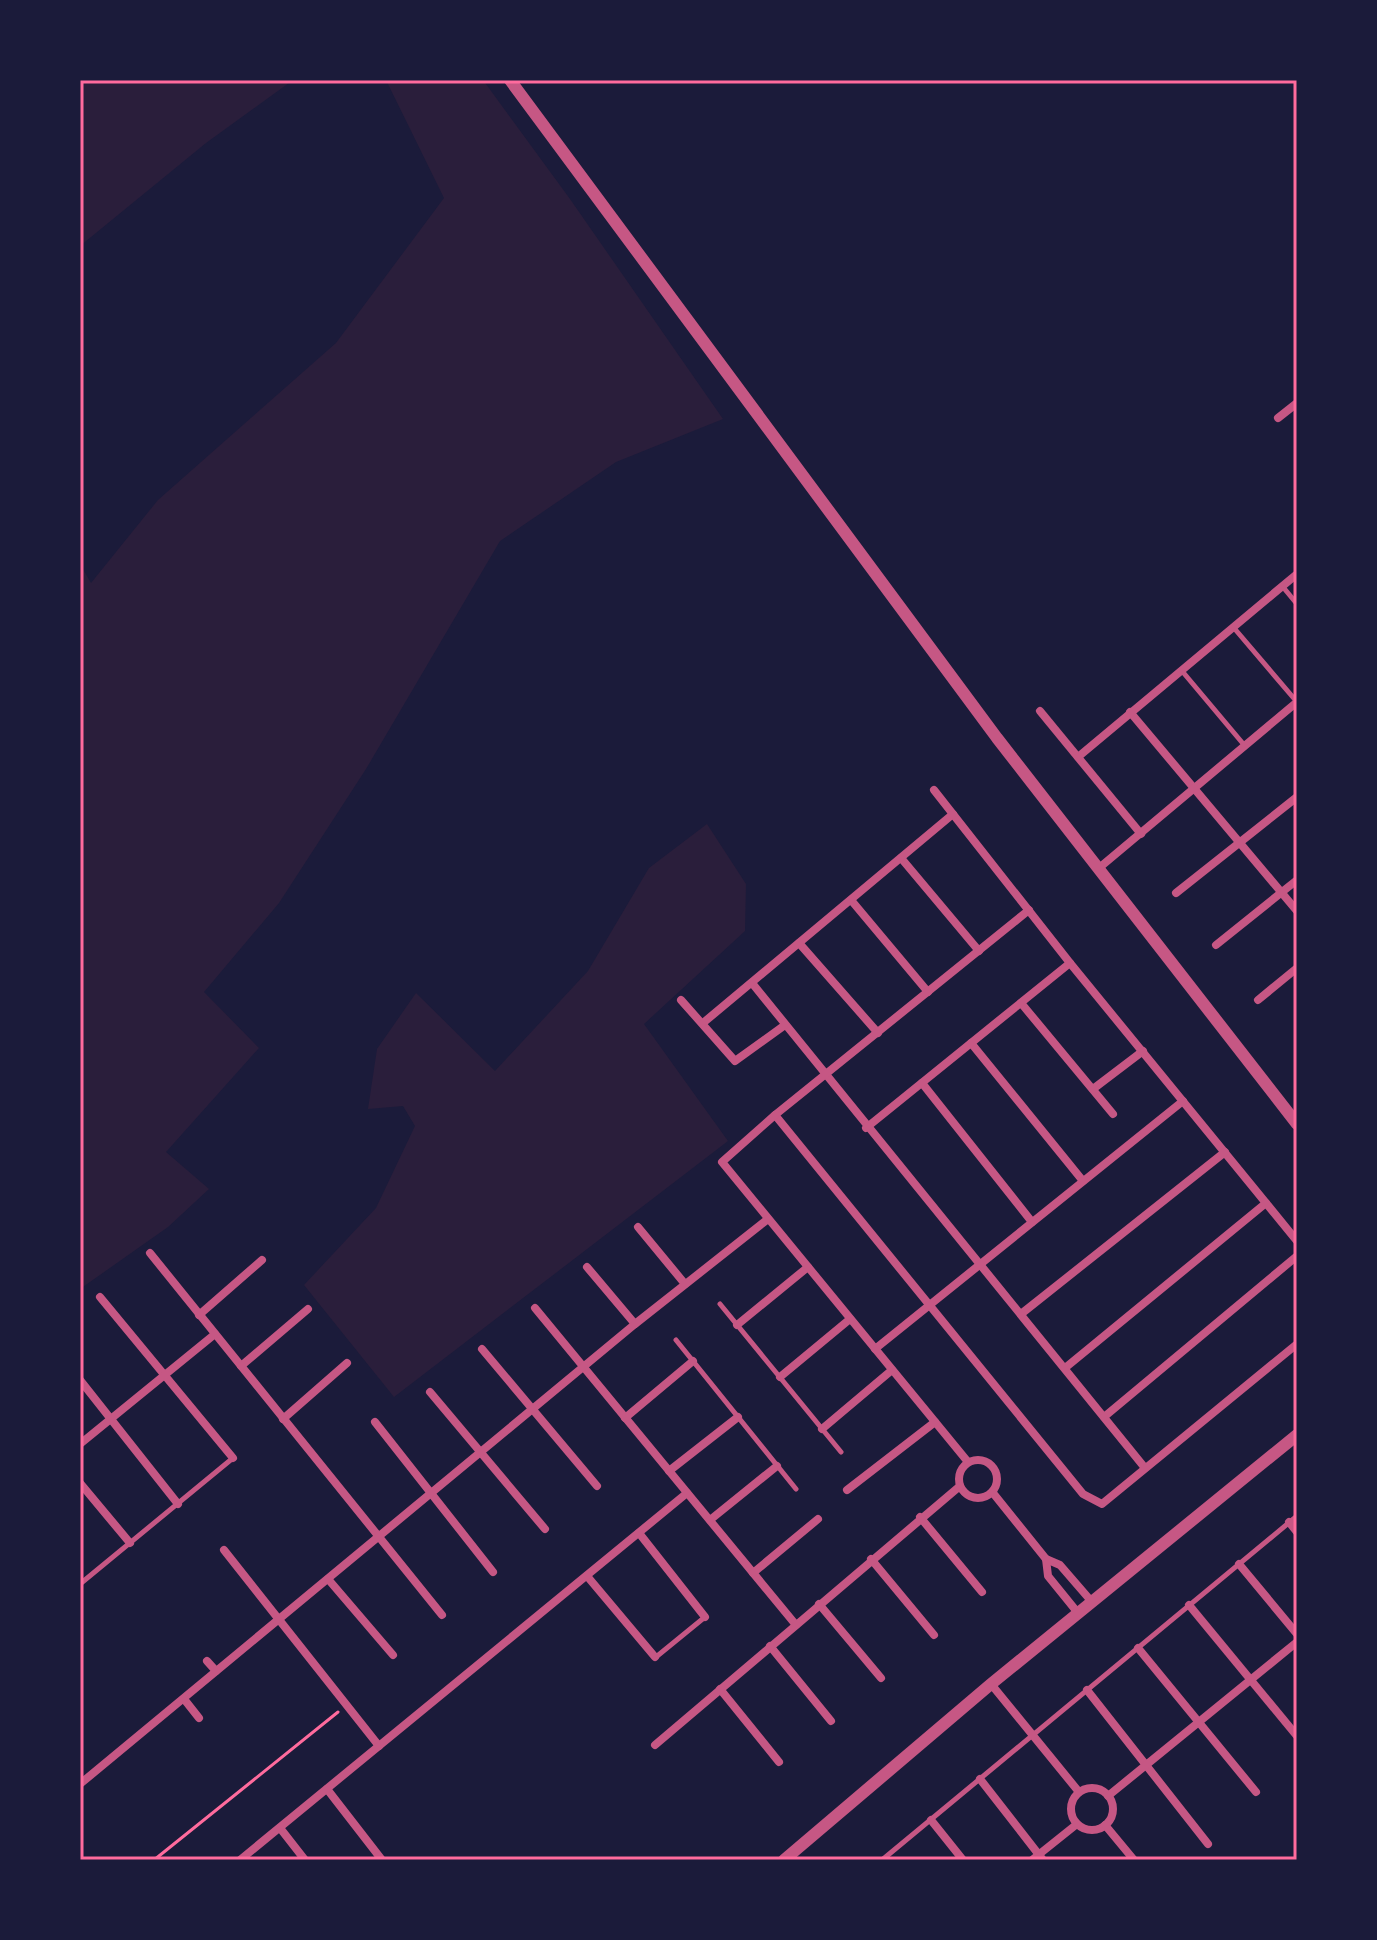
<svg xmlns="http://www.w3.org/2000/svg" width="1377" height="1940" font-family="'Source Serif 4',serif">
<rect width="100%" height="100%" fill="#1b1b3a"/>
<g fill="#2a1e3b">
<polygon points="80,80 293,80 206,143 80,246"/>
<polygon points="386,80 483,80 570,199 723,419 616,462 500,541 366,769 279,903 204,992 259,1048 166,1152 209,1189 168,1227 80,1289 80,564 91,583 158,500 336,343 444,198"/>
<polygon points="707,824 746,884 745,931 644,1024 728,1141 394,1397 304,1285 376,1208 415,1126 403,1106 368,1109 377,1049 416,993 495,1071 588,971 649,868"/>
</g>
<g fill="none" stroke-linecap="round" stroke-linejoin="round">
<polyline stroke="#ff6b9d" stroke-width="3" points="154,1860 338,1712"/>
<g stroke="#c65784" stroke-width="5">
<polyline points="1283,587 1297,604"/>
<polyline points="1234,628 1297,702"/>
<polyline points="1182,671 1245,746"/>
<polyline points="720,1304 841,1452"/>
<polyline points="676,1340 796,1489"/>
<polyline points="80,1584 233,1458"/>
<polyline points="656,1657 705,1617"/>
<polyline points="882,1860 1297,1516"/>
</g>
<g stroke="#c65784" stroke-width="8">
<polyline points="1278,418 1297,403"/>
<polyline points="1040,711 1141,834"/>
<polyline points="1130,712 1297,911"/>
<polyline points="1078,757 1297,574"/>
<polyline points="934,790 1070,963 1297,1241"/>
<polyline points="901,858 979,951"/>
<polyline points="1099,868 1297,702"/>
<polyline points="1176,893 1297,797"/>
<polyline points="851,900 928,992"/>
<polyline points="799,943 878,1033"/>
<polyline points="1216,945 1297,880"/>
<polyline points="752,983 1145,1468"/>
<polyline points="681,1000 735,1061 785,1025"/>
<polyline points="1258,1000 1297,968"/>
<polyline points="1021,1003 1113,1114"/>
<polyline points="703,1023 953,814"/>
<polyline points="971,1043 1083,1181"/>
<polyline points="922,1083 1032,1222"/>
<polyline points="1093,1089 1143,1051"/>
<polyline points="775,1115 1083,1494 1102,1504 1297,1344"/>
<polyline points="866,1128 1070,963"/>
<polyline points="638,1227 685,1284"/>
<polyline points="150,1253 442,1615"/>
<polyline points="587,1267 635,1324"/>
<polyline points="100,1297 233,1458"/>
<polyline points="535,1308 796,1625"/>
<polyline points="1021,1314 1225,1152"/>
<polyline points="199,1315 262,1260"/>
<polyline points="737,1325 808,1267"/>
<polyline points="482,1349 597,1486"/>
<polyline points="875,1349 1183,1101"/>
<polyline points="241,1366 308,1309"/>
<polyline points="1065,1368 1266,1203"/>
<polyline points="780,1377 850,1319"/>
<polyline points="80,1380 178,1504"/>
<polyline points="430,1392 545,1529"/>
<polyline points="1104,1417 1297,1256"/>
<polyline points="625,1418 693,1361"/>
<polyline points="283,1419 347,1363"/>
<polyline points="375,1422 493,1572"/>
<polyline points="822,1429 892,1370"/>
<polyline points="80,1444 215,1334"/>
<circle cx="978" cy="1479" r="19"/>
<polyline points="968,1462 722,1162 775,1115 1029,910"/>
<polyline points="669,1471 738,1417"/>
<polyline points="80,1483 130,1543"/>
<polyline points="847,1490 935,1422"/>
<polyline points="993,1493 1046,1559 1060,1565 1092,1602"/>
<polyline points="920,1517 982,1592"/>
<polyline points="710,1520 777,1466"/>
<polyline points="1289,1522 1297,1532"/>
<polyline points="639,1533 705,1617"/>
<polyline points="224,1550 379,1746"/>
<polyline points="871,1559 934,1635"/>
<polyline points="1046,1559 1048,1576 1078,1613"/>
<polyline points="1239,1564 1297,1634"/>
<polyline points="753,1573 818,1519"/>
<polyline points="587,1576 655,1657"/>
<polyline points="328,1579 393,1655"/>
<polyline points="819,1604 881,1678"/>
<polyline points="1189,1605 1297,1736"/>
<polyline points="770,1646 831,1721"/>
<polyline points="1138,1648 1256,1792"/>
<polyline points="207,1661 216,1671"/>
<polyline points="991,1684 1079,1792"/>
<polyline points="720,1689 779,1762"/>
<polyline points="1087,1690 1208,1844"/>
<polyline points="184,1699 199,1718"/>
<polyline points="655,1745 960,1486"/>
<polyline points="980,1779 1043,1860"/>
<polyline points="80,1784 635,1324 768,1219"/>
<circle cx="1092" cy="1809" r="21"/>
<polyline points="327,1789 382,1860"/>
<polyline points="1108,1796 1297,1642"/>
<polyline points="931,1820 963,1860"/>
<polyline points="1105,1825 1134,1860"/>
<polyline points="280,1828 305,1860"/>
<polyline points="240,1860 687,1493"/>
<polyline points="1032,1860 1077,1824"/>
</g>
<g stroke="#c65784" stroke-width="12">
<polyline points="510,80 997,738 1297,1124"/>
<polyline points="784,1860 991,1684 1297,1435"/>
</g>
</g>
<rect width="1377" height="1940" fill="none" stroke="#1b1b3a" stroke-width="164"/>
<rect x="82" y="82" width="1213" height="1776" fill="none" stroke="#ff6b9d" stroke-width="3"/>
</svg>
